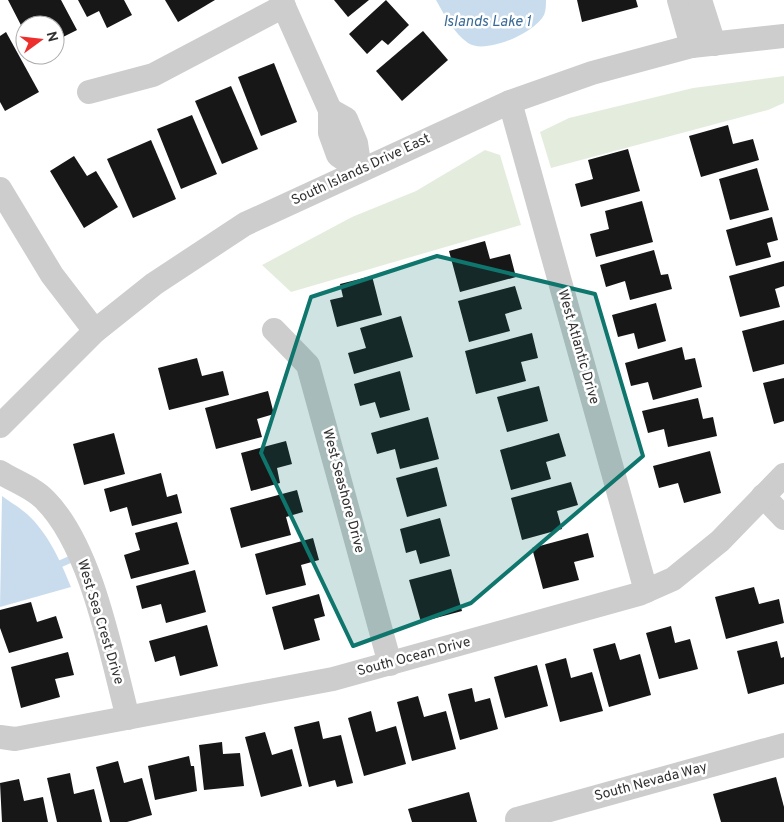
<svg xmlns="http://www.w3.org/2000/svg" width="784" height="822" font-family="Overpass,sans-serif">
<rect width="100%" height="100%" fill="#fff"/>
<g fill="#e4eddd">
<polygon points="784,76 784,103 768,110 551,168 540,132 569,118 693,88"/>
<polygon points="485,150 500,155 521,225 291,292 262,265 352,217 416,191"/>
</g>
<g fill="#c9dcee">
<path d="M436 0H546C546 4 546 11 544 15 535 33 485 55 468 43 453 32 445 16 436 0Z"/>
<path d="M2 496C10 502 19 507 27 514 48 533 61 562 71 587L0 607Z"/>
</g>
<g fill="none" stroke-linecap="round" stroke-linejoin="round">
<polyline stroke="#c9dcee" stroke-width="7" points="53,567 78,556"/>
</g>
<g fill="#171717">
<polygon points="8,0 61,0 77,30 55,41 55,25 25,25 25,33"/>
<polygon points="78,0 124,0 132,15 107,28 99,11 87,17"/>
<polygon points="165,0 215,0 178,22"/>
<polygon points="334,0 369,0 348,17"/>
<polygon points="386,0 409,25 388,45 382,40 367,54 349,34"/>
<polygon points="577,0 636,0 638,7 582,22"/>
<polygon points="423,31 448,60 402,101 376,71"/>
<polygon points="6,32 39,92 5,111 0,102 0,36"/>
<polygon points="274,63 297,122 261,136 238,77"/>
<polygon points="231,86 258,149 222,164 195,101"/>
<polygon points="192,115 217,174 181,189 157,129"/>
<polygon points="728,125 733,144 753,139 759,160 701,177 689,136"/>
<polygon points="151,140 176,199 133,218 107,159"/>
<polygon points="628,149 640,191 581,207 575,184 593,179 588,160"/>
<polygon points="74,156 87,176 96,171 118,207 84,228 50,171"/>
<polygon points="757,168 769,210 730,220 719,179"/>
<polygon points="642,201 653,242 596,257 590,234 609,229 605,211"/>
<polygon points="772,217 778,240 767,243 771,257 736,266 726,230"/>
<polygon points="485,241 490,259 510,254 516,277 460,292 449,251"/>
<polygon points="654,250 661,275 668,274 672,289 630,300 625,281 606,287 600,265"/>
<polygon points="784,261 784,286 775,289 780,307 740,317 729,276"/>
<polygon points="372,276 382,315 337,327 330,300 343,297 340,284"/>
<polygon points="515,286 522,309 505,314 510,331 469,342 458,301"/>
<polygon points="656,303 666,341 638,349 634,333 618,337 612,315"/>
<polygon points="401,316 413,357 354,374 348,353 366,348 360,328"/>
<polygon points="784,320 784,364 753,372 742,331"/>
<polygon points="532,333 538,358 521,362 526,381 476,394 465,351"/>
<polygon points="682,347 685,360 695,358 702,387 653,400 648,382 631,386 625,363"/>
<polygon points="197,358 202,376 223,371 229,395 169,410 158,368"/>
<polygon points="400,371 410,410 380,418 375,402 360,406 354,384"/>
<polygon points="784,378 784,421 774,424 763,383"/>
<polygon points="539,386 548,421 507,432 497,397"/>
<polygon points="268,391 274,414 257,419 262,437 216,449 205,408"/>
<polygon points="698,398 703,419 713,417 717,436 668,447 664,429 648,433 642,411"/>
<polygon points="428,417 439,459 400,469 395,449 377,454 371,433"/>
<polygon points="114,433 125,474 84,485 73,444"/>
<polygon points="559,433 566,456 546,462 551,479 511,490 500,450"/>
<polygon points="286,441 292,464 277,468 280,483 251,491 241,453"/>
<polygon points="710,451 721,493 684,503 678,483 659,488 653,466"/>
<polygon points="437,467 447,506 407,517 396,478"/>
<polygon points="161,473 167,497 177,494 182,513 132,526 127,507 110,512 104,489"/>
<polygon points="571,482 578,505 557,511 562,529 522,540 511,498"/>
<polygon points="297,490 303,512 286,517 291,535 241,548 230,508"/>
<polygon points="440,518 450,556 420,564 416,550 406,553 400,529"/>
<polygon points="177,522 189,564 131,579 124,555 140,550 135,533"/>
<polygon points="588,533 594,557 574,562 579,580 543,589 532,548"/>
<polygon points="313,538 319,560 301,565 306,585 266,595 255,554"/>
<polygon points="451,569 462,611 421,622 409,580"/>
<polygon points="195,570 206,612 166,623 161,604 142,609 136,586"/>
<polygon points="754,587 759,604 779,599 784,623 726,639 715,597"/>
<polygon points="319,594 325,616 314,619 320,640 284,650 272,607"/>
<polygon points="31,602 37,622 56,616 63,638 9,653 0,628 0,610"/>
<polygon points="207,625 218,666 180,676 175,656 155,662 149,641"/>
<polygon points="671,626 675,643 690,639 698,669 659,679 646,633"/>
<polygon points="777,641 781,658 784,657 784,684 748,694 737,651"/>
<polygon points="615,643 620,660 640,654 651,695 609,707 593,649"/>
<polygon points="68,652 74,675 55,679 60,697 21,708 11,667"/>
<polygon points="566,658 571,678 592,672 603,711 560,722 545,664"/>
<polygon points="537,665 548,706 505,718 494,677"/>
<polygon points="472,688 475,702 490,698 498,729 460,740 448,694"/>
<polygon points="418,696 424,717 446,711 456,749 412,761 397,702"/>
<polygon points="371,711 376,732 396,726 406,764 364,776 348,718"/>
<polygon points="319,721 323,739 341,735 353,783 337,787 335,780 309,787 294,727"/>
<polygon points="265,732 272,755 292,749 302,786 261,797 245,737"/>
<polygon points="222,742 223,754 240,753 244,786 204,790 199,745"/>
<polygon points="189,756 191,766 194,766 197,791 155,800 148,766"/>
<polygon points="118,761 124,783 142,778 152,815 127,822 110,822 96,767"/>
<polygon points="70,773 74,794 94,789 102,822 57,822 47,778"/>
<polygon points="776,777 784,807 784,822 721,822 713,794"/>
<polygon points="19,779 24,801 43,797 48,822 2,822 0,783"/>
<polygon points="469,792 477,822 412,822 408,809"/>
</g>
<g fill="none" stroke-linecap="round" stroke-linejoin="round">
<g stroke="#cdcdcd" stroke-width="24">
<polyline points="281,0 330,110 330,133 338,155 360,170"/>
<polyline points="679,0 692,46"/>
<polyline points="700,0 714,44"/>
<polyline points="89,92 153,75 284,6"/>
<polyline points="510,102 646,591"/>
<polyline points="330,110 346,119 356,143 360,170"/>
<polyline points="0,189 52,275 95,331"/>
<polyline points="274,330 308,365 390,664"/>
<polyline points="0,426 95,331 154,284 245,224 510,102 592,73 692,46 784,36"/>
<path d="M0 472C14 481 34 488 45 500 92 547 111 654 128 718"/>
<polyline points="763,496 784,518"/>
<polyline points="0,737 15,739 333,679 639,594 673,579 720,541 784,475"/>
<polyline points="518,822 517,819 784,745"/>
</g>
</g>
<path fill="#0f766e" fill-opacity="0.2" stroke="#0f766e" stroke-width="4" stroke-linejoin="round" d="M437 256 595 294 643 456 471 603 353 646 261 453 311 297Z"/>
<g text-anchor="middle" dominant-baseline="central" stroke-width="5" stroke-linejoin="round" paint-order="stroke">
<g font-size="14" fill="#303030" stroke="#fff">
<text transform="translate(361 170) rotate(-25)">South Islands Drive East</text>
<text transform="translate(578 347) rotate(74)">West Atlantic Drive</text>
<text transform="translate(343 491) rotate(75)">West Seashore Drive</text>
<text transform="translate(100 622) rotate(73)">West Sea Crest Drive</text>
<text transform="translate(414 657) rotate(-15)">South Ocean Drive</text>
<text transform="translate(651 782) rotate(-15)">South Nevada Way</text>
</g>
<g font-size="15" font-style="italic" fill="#3a6a95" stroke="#fff">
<text x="487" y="22">Islands Lake 1</text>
</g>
</g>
<g transform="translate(40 40) rotate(75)"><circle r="24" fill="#ffffff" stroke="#acacac"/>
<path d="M0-4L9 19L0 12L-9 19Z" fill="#ec2e2c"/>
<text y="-8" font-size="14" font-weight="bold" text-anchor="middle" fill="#303030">N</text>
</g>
</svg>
